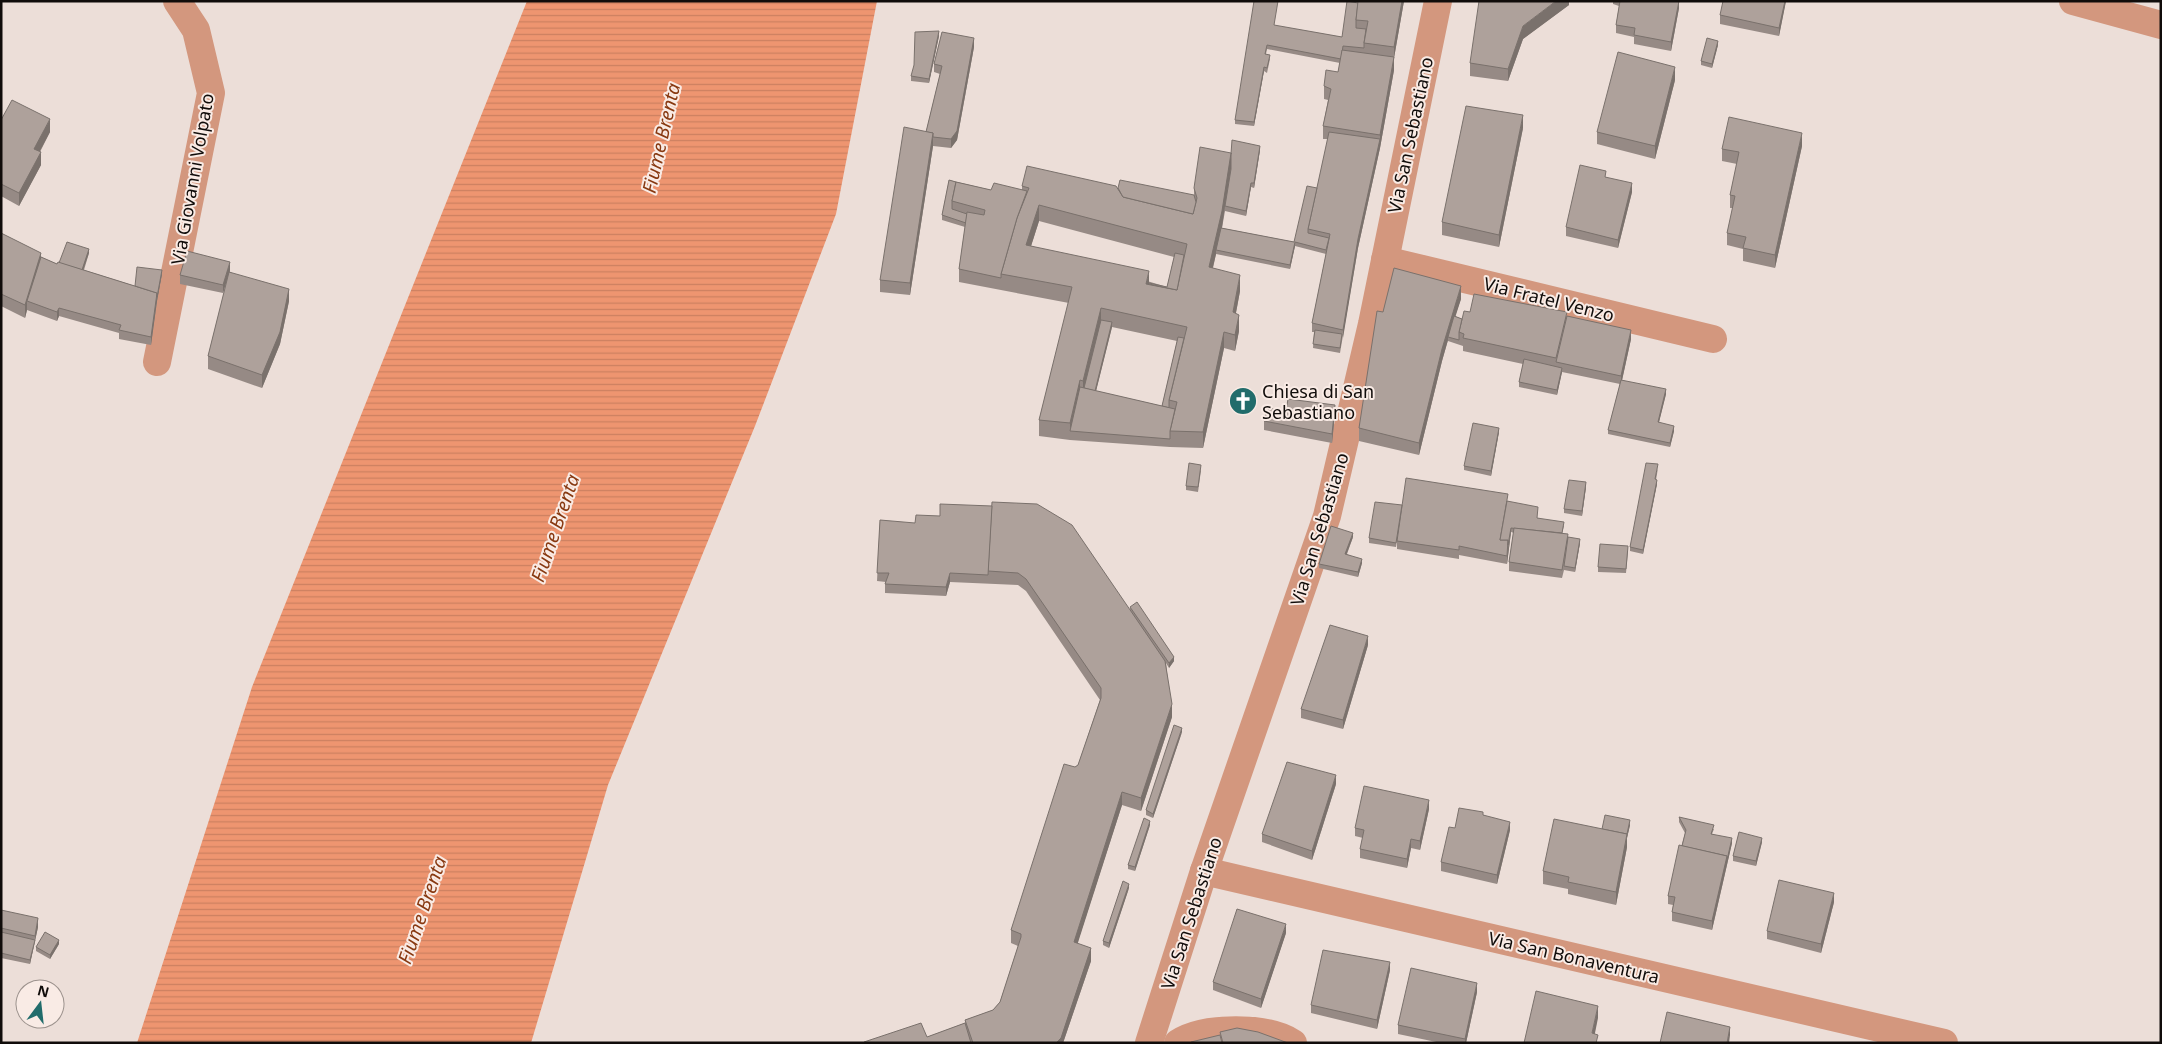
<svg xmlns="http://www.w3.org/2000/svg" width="2162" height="1044" font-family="'Noto Sans',sans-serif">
<defs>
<pattern id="water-rules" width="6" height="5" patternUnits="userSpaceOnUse" patternTransform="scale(1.25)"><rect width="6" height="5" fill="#ee9570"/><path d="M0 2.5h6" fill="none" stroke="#cb7f60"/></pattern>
</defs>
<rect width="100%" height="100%" fill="#ecded8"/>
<polygon fill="url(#water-rules)" points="527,1 877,1 836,214 755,426 608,785 531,1043 137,1043 252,687"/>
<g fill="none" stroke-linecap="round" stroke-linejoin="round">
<g stroke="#d3977e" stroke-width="28">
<polyline points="2073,1 2161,25"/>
<polyline points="1385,260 1713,339"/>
<polyline points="157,362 211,93 196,30 177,1"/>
<polyline points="1204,871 1944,1043"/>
<polyline points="1149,1043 1204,871 1327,516 1372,324 1438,1"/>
<path d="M1178 1043C1204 1026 1268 1026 1293 1043"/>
</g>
</g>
<g fill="#968a85" fill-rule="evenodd">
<path d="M1404 1 1394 58V70L1380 148 1358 248 1340 353 1313 348 1314 332H1312V323L1326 254 1295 246 1290 269 1216 254 1213 268 1240 291 1236 313 1239 331 1235 351 1224 348 1203 448 1170 447 1070 440 1039 436V420L1069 303 959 282V269L965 227 942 220V215L949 180 991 190H1022V186L1118 188 1194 195V188L1231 153 1260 150 1254 188 1251 187 1246 216 1225 211 1222 228 1294 242 1317 188 1328 139H1323V126L1328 100 1324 99V86L1338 72 1340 63 1267 49 1266 54 1270 59 1267 73 1264 71 1254 126 1235 124V120L1275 26 1342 37 1358 3ZM1039 221 1174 257 1167 287 1031 246ZM1112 327 1177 341 1162 406 1096 391Z"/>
<polygon points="1569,1 1569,5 1523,39 1508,81 1470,76 1470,63"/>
<polygon points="1613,1 1679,1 1679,8 1671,51 1634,44 1634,37 1616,33 1616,25 1619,6 1613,4"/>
<polygon points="1786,1 1779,36 1720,24 1720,15"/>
<polygon points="939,36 929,83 911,81 911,76"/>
<polygon points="1718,45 1712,68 1701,65 1701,61"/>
<polygon points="974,47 957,140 951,148 933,146 910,295 880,292 880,280 926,132 940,74 934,72 934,64"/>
<polygon points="1675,80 1655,159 1597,144 1597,132"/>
<polygon points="1,120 50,132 40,152 41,165 19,206 1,196"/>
<polygon points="1523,128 1499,247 1442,235 1442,222"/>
<polygon points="1802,146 1775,268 1743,261 1743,249 1727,245 1727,233 1733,208 1730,208 1730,195 1737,164 1722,161 1722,149"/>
<polygon points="1606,177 1632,192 1618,248 1566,236 1566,227"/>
<polygon points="1,233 41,257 57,264 59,263 89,253 84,270 135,286 162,274 157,301 151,345 119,339 119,333 59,316 57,321 27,310 25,318 1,306"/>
<polygon points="230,270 230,272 289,301 280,344 262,388 208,369 208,356 229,274 223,293 180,284 180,275"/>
<polygon points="1461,299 1455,316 1462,319 1470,312 1567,316 1631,339 1622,380 1666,394 1659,422 1674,431 1670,447 1608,434 1608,430 1620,384 1562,372 1557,395 1519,387 1519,382 1523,364 1463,351 1463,346 1448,341 1448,340 1442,361 1419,455 1359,441 1359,428 1383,312"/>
<polygon points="1286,411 1335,413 1332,443 1264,430 1264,421"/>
<polygon points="1499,432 1491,476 1464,470 1464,466"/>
<polygon points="1658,468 1656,480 1657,484 1643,554 1630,551 1630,547"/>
<polygon points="1201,470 1198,492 1186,490 1186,486"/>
<polygon points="1586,487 1582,516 1564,513 1564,509"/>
<polygon points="1508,501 1537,518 1564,526 1562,533 1568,538 1580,543 1575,572 1564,570 1562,578 1509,571 1509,562 1514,533 1511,532 1507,564 1459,555 1459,559 1397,549 1397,541 1396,547 1369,543 1369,538 1402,505"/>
<polygon points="880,520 1130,610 1130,607 1174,661 1169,668 1166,663 1172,717 1141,811 1122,805 1077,944 1091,961 1063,1043 864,1043 927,1037 965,1023 965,1020 993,1010 1000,1002 1018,946 1011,943 1011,930 1075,767 1078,765 1100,700 1026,591 1018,585 950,582 946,596 885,593 885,584 886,582 877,581"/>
<polygon points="1353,537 1347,554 1362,563 1358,577 1319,568 1319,564"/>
<polygon points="1628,551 1626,573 1598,572 1598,567"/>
<polygon points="1368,645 1343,729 1301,718 1301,709"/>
<polygon points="1182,732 1153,818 1146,815 1146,810"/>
<polygon points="1336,784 1312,860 1262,842 1262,834"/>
<polygon points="1429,809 1420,850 1411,848 1407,868 1360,858 1360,849 1363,838 1355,836 1355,828"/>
<polygon points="1483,815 1510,830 1497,884 1441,871 1441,862 1455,828"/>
<polygon points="1679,817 1714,829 1712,834 1732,843 1712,930 1672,921 1672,912 1673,905 1668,904 1668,896 1685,833 1679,822"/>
<polygon points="1150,825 1135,871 1128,869 1128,865"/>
<polygon points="1630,825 1627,838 1627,847 1616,905 1568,894 1568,889 1543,884 1543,871 1602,829"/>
<polygon points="1762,842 1756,866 1733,861 1733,856"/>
<polygon points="1129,888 1109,948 1103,945 1103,941"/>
<polygon points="1834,902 1821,953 1767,939 1767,931"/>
<polygon points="1,910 38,927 30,964 1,958"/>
<polygon points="1286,933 1261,1008 1213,990 1213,982"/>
<polygon points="59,944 50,959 36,951 36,947"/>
<polygon points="1390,970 1377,1029 1311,1013 1311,1005"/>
<polygon points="1477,992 1466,1043 1441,1043 1398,1034 1398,1025"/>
</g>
<g fill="#7a716c">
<polygon points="1402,1 1404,1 1394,58 1394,70 1380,148 1358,248 1343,338 1343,330 1358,239 1380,139 1380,135 1394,58 1394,47"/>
<polygon points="1556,1 1569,1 1569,5 1523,39 1508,81 1508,69 1523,26"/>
<polygon points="1679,1 1679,8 1671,51 1671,42"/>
<polygon points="1785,1 1786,1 1779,36 1779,28"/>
<polygon points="939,31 939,36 929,83 929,79"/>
<polygon points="974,38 974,47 957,140 951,148 951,139"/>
<polygon points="1718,41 1718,45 1712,68 1712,64"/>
<polygon points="1264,67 1264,71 1254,126 1254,122"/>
<polygon points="1675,67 1675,80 1655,159 1655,146"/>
<polygon points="1523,115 1523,128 1499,247 1499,235"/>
<polygon points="50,119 50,132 34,162 34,149"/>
<polygon points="933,133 933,146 910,295 910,283"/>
<polygon points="1802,133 1802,146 1775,268 1775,255"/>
<polygon points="1260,146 1260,150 1254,188 1254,183"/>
<polygon points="41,152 41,165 19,206 19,193"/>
<polygon points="1231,153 1231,169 1225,206 1222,227 1217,250 1216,250 1216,254 1209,283 1209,267"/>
<polygon points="1251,183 1251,187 1246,216 1246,211"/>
<polygon points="1632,183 1632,192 1618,248 1618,240"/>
<polygon points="1039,205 1039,221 1026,262 1026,245"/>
<polygon points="1295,242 1295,246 1290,269 1290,265"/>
<polygon points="89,249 89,253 80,279 80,275"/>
<polygon points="41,253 41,266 27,301 27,310 25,318 25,305"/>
<polygon points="230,262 230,270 223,293 223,285"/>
<polygon points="162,270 162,274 157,301 157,297"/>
<polygon points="1149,271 1149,287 1146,284"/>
<polygon points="1240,275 1240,291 1233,328 1233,312"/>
<polygon points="1461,286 1461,299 1449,337 1448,337 1448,340 1442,361 1419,455 1419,443 1442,349"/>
<polygon points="289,289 289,301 280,344 262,388 262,375"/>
<polygon points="157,293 157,301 151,345 151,337"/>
<polygon points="59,308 59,316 57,321 57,312"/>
<polygon points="1101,308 1101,324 1083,392 1083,381"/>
<polygon points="1239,315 1239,331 1235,351 1235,335"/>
<polygon points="1112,322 1112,327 1094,399 1094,395"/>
<polygon points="1631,330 1631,339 1621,385 1621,376"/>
<polygon points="1224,332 1224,348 1203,448 1203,432"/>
<polygon points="1562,368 1562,372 1557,395 1557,390"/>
<polygon points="1080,380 1080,396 1070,431 1070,423"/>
<polygon points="1666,389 1666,394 1658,426 1658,422"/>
<polygon points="1335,405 1335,413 1332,443 1332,434"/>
<polygon points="1674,426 1674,431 1670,447 1670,443"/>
<polygon points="1499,428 1499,432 1491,476 1491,471"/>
<polygon points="1657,480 1657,484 1643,554 1643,550"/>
<polygon points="1586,482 1586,487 1582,516 1582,511"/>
<polygon points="1511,528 1511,532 1507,564 1507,556"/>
<polygon points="1353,533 1353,537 1345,558 1345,554"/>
<polygon points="1580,539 1580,543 1575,572 1575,568"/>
<polygon points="1362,559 1362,563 1358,577 1358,572"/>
<polygon points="950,573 950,582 946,596 946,587"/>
<polygon points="1368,636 1368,645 1343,729 1343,720"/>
<polygon points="1174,657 1174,661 1169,668 1169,663"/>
<polygon points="1172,704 1172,717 1141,811 1141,798"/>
<polygon points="1182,728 1182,732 1153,818 1153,814"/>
<polygon points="1336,775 1336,784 1312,860 1312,851"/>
<polygon points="1122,792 1122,805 1074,955 1074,942"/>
<polygon points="1429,800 1429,809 1420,850 1420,841"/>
<polygon points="1630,820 1630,825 1627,838 1627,847 1616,905 1616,892"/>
<polygon points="1150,821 1150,825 1135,871 1135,867"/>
<polygon points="1510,822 1510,830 1497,884 1497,875"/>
<polygon points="1732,838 1732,843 1712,930 1712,921 1727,856"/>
<polygon points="1762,838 1762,842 1756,866 1756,861"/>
<polygon points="1411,839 1411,848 1407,868 1407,859"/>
<polygon points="1129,884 1129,888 1109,948 1109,943"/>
<polygon points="1834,893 1834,902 1821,953 1821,944"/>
<polygon points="38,918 38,927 30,964 30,960 35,940 35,936"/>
<polygon points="1286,924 1286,933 1261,1008 1261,999"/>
<polygon points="59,940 59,944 50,959 50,955"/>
<polygon points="1091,948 1091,961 1063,1043 1056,1043"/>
<polygon points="1390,962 1390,970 1377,1029 1377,1020"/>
<polygon points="1477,983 1477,992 1466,1043 1465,1043 1465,1039"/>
<polygon points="1598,1006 1598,1018 1593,1043 1592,1033"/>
<polygon points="1730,1027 1730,1035 1729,1043 1727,1043"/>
</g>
<g fill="#aea19b" stroke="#7a716c" fill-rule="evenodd">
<polygon points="1254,1 1278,1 1274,25 1342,37 1347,1 1358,3 1356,20 1356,28 1366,29 1364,43 1364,48 1343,46 1341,59 1267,45 1265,54 1270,55 1267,68 1264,67 1254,122 1235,120"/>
<polygon points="1358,1 1402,1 1394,47 1364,43 1368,21 1356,20"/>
<polygon points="1479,1 1556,1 1523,26 1508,69 1470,63"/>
<polygon points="1620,1 1679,1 1671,42 1634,35 1635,28 1616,25"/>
<polygon points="1723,1 1785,1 1779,28 1720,15"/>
<polygon points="939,31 929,79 911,76 914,65 915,32"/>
<polygon points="942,32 974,38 957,131 951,139 933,137 933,133 926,132 942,66 934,64"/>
<polygon points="1707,38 1718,41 1712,64 1701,61"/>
<polygon points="1342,50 1394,57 1380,135 1323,126 1331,89 1324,86 1326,70 1338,72"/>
<polygon points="1618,52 1675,67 1655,146 1597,132"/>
<polygon points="12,100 50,119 34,149 41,152 19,193 1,184 1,120"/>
<polygon points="1466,106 1523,115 1499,235 1442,222"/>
<polygon points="1729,117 1802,133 1775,255 1743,248 1746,237 1727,233 1735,196 1730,195 1739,152 1722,149"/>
<polygon points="904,127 933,133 910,283 880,280"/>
<polygon points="1329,132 1380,139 1358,239 1343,330 1312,323 1330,234 1308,229"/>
<polygon points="1232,140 1260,146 1254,183 1251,183 1246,211 1225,206 1231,169 1231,153 1231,154"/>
<path d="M1200 147 1231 153 1222 211 1209 267 1240 275 1233 312 1239 315 1235 335 1224 332 1203 432 1170 431 1177 402 1169 400 1187 327 1101 308 1083 381 1080 380 1070 423 1039 420 1072 287 1001 274 1017 218 1029 188 1022 186 1027 166 1116 186 1123 197 1193 214 1197 198 1194 188ZM1039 205 1187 244 1177 290 1146 284 1149 271 1026 245Z"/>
<polygon points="1580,165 1606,171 1605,177 1632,183 1618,240 1566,227"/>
<polygon points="949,180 956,182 952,201 952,209 967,214 966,223 942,215"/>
<polygon points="1120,180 1194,195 1196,202 1193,214 1123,197 1118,188"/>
<polygon points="956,182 991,190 994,183 1027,191 1017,218 1001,274 1001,278 959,269 967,212 984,215 985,210 952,201"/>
<polygon points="1307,186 1317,188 1308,229 1308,233 1329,238 1326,250 1295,242 1290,265 1216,250 1221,228 1294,242"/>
<polygon points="1,233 41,253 25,305 1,294"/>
<polygon points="67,242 89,249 82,270 59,263"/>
<polygon points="187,251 230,262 223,285 180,275"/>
<polygon points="1175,253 1184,255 1177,290 1149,284 1149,283 1167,287"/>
<polygon points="41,257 57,264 58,262 157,293 151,337 119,330 121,325 59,308 57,312 27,301"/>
<polygon points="137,267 162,270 157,297 157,293 135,286"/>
<polygon points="1394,268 1461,286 1442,349 1419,443 1359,428 1377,311 1383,312"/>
<polygon points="229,272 289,289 280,332 262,375 208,356"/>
<polygon points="1474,294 1567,312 1556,358 1463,338 1464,334 1459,332 1464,311 1470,312"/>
<polygon points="1454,316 1462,319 1459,332 1459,340 1448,337"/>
<polygon points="1567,316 1631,330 1621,376 1556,362"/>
<polygon points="1101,320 1112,322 1095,391 1084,388"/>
<polygon points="1315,330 1342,334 1340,348 1313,344"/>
<polygon points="1178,337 1184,338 1169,400 1169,408 1162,406"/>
<polygon points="1524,359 1562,368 1557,390 1519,382"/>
<polygon points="1621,380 1666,389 1658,422 1674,426 1670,443 1608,430"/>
<polygon points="1080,387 1175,409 1170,431 1170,439 1070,431"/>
<polygon points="1288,399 1335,405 1332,434 1264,421 1267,408 1286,411"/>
<polygon points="1473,423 1499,428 1491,471 1464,466"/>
<polygon points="1189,463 1201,465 1198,487 1186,486"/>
<polygon points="1646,463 1658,464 1655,479 1657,480 1643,550 1630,547"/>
<polygon points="1406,478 1508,494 1500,540 1508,540 1507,556 1459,546 1459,550 1397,541"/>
<polygon points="1569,480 1586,482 1582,511 1564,509"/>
<polygon points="1507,501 1538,507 1537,518 1564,522 1562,533 1511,528 1508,545 1508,540 1500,540"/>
<polygon points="992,502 1037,504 1072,525 1165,661 1172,704 1141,798 1122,792 1074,942 1091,948 1061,1038 1056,1043 973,1043 965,1020 993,1010 1000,1002 1021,937 1021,934 1011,930 1064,764 1075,767 1078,765 1101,698 1101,688 1026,579 1018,573 988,571"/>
<polygon points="1375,502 1402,505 1396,543 1369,538"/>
<polygon points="940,504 992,506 988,575 950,573 946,587 885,584 889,573 877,573 880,520 915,523 916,515 940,516"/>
<polygon points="1331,526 1353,533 1345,554 1362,559 1358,572 1319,564"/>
<polygon points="1514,528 1568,534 1562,570 1509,562"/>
<polygon points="1568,537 1580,539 1575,568 1564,566"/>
<polygon points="1600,544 1628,546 1626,569 1598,567"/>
<polygon points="1137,602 1174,657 1169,663 1130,607"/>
<polygon points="1330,625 1368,636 1343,720 1301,709"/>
<polygon points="1174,725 1182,728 1153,814 1146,810"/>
<polygon points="1287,762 1336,775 1312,851 1262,834"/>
<polygon points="1364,786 1429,800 1420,841 1411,839 1407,859 1360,849 1364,830 1355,828"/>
<polygon points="1459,808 1483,812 1483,815 1510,822 1497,875 1441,862 1449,827 1455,828"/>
<polygon points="1605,815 1630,820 1627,834 1602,829"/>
<polygon points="1679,817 1714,825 1711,834 1732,838 1727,860 1727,856 1682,846 1686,830"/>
<polygon points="1144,818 1150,821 1135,867 1128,865"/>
<polygon points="1554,819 1627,834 1616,892 1568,882 1569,877 1543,871"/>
<polygon points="1739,832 1762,838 1756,861 1733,856"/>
<polygon points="1679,845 1727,856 1712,921 1672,912 1675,897 1668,896"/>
<polygon points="1779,880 1834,893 1821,944 1767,931"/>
<polygon points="1123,881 1129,884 1109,943 1103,941"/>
<polygon points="1237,909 1286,924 1261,999 1213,982"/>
<polygon points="1,910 38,918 35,936 1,928"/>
<polygon points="1,932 35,940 30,960 1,953"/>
<polygon points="45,932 59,940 50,955 36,947"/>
<polygon points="1323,950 1390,962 1377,1020 1311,1005"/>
<polygon points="1411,968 1477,983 1465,1039 1398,1025"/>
<polygon points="1536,991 1598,1006 1592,1033 1598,1035 1596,1043 1524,1043"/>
<polygon points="1667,1012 1730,1027 1727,1043 1660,1043"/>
<polygon points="921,1023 927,1037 965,1023 971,1043 865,1043 864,1042"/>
<polygon points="1237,1028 1258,1032 1288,1043 1223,1043 1220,1032"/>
<polygon points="1220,1035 1222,1043 1190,1043 1191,1042"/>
</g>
<defs>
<symbol id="church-disc" viewBox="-11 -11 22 22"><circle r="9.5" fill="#216c6b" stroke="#f9ebe5"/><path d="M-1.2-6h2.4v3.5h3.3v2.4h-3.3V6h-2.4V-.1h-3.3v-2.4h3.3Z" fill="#fff"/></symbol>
</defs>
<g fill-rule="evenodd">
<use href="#church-disc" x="1227" y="385" width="32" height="32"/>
</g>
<g text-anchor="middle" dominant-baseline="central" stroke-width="4" stroke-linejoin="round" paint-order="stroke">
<g font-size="18" fill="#100c0a" stroke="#f9ebe5">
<text transform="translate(1410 135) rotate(-78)">Via San Sebastiano</text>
<text transform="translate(192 179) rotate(-80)">Via Giovanni Volpato</text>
<text transform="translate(1549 299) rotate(14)">Via Fratel Venzo</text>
<text transform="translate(1319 529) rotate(-73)">Via San Sebastiano</text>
<text transform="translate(1191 913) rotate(-72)">Via San Sebastiano</text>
<text transform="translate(1574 957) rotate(13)">Via San Bonaventura</text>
</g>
<g font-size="18" fill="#100c0a" stroke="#f9ebe5" text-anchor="start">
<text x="1262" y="391">Chiesa di San<tspan x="1262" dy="21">Sebastiano</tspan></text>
</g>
<g font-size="19" font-style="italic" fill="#883911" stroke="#f9ebe5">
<text transform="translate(661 138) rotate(-77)">Fiume Brenta</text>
<text transform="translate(555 528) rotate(-71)">Fiume Brenta</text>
<text transform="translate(422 910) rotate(-71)">Fiume Brenta</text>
</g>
</g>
<rect width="2162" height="1044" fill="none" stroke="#100c0a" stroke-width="5"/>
<g transform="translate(40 1004) rotate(15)"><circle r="24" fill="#f9ebe5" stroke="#9c928d"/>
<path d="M0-4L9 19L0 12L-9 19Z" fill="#216c6b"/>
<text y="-8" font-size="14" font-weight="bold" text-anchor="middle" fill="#100c0a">N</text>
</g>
</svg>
